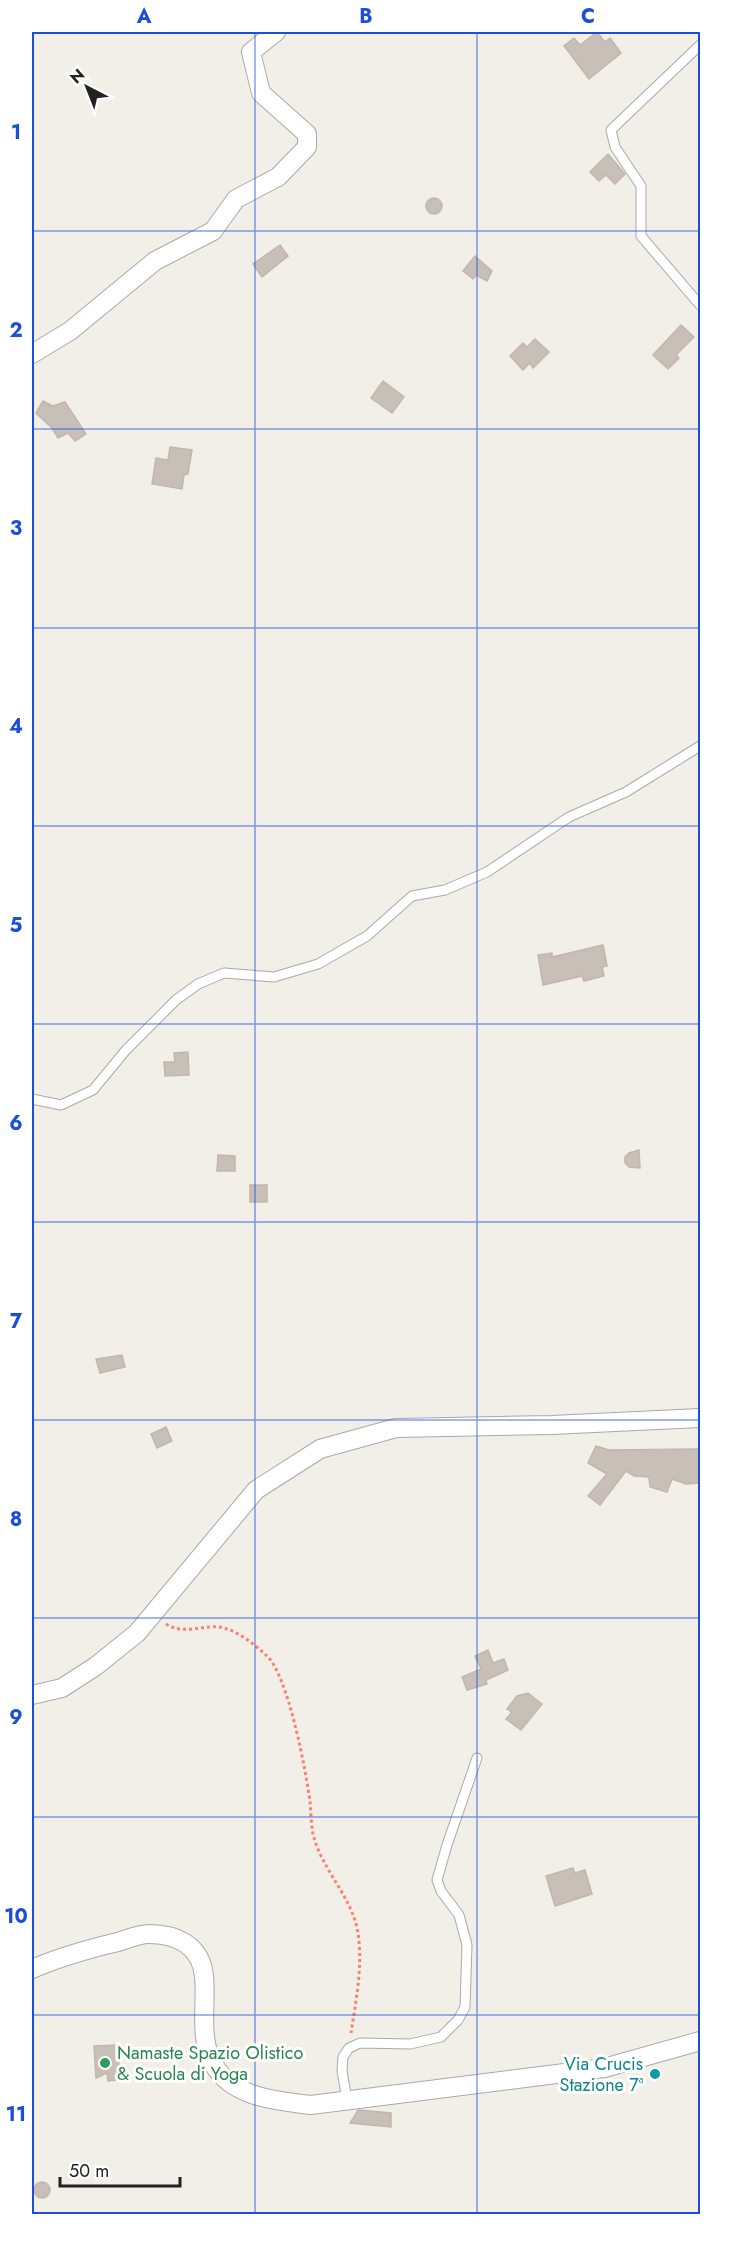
<svg xmlns="http://www.w3.org/2000/svg" width="732" height="2246" font-family="Jost,sans-serif">
<rect width="100%" height="100%" fill="#f2efe9"/>
<g fill="#c7bfb8" stroke="#c4b6ab" stroke-width="1.5">
<polygon points="597,32 605,42 610,38 621,53 589,79 564,46 574,38 580,45"/>
<polygon points="608,154 625,174 615,184 606,175 599,181 590,172"/>
<circle cx="434" cy="206" r="8"/>
<polygon points="280,245 288,256 262,277 253,264"/>
<polygon points="475,256 492,271 487,281 476,275 473,279 463,271"/>
<polygon points="681,325 694,337 676,355 679,358 668,369 653,355"/>
<polygon points="535,339 549,352 533,368 530,363 523,370 510,356 523,343 527,347"/>
<polygon points="383,381 404,397 392,413 371,398"/>
<polygon points="43,401 53,406 65,402 86,434 75,441 68,433 58,438 52,428 36,413"/>
<polygon points="170,447 192,450 188,474 184,475 182,489 152,484 156,458 168,460"/>
<polygon points="603,945 607,966 602,967 604,976 584,981 582,976 543,985 538,955 552,953 552,957"/>
<polygon points="188,1052 189,1075 165,1076 164,1062 175,1062 174,1053"/>
<polygon points="639,1150 640,1168 629,1167 625,1163 625,1157 629,1153"/>
<polygon points="218,1155 235,1156 235,1171 217,1171"/>
<rect x="250" y="1185" width="17" height="17"/>
<polygon points="122,1355 125,1367 100,1373 96,1359"/>
<polygon points="166,1427 172,1441 157,1448 151,1434"/>
<polygon points="596,1446 609,1450 700,1449 700,1483 686,1484 672,1479 667,1492 650,1487 649,1477 634,1476 626,1471 600,1505 588,1496 607,1474 588,1463"/>
<polygon points="488,1650 493,1663 504,1659 508,1670 486,1680 487,1684 467,1690 462,1677 481,1669 475,1656"/>
<polygon points="528,1693 542,1704 521,1730 506,1719 512,1712 507,1709 517,1696"/>
<polygon points="573,1868 575,1873 585,1870 592,1894 555,1906 546,1876"/>
<polygon points="118,2045 119,2065 125,2066 126,2079 108,2081 107,2073 96,2078 94,2046"/>
<polygon points="358,2110 391,2113 391,2127 350,2123"/>
<circle cx="42" cy="2190" r="8"/>
</g>
<g fill="none" stroke-linecap="round" stroke-linejoin="round">
<defs>
<g id="lane">
<polyline points="700,45 611,130 615,147 641,186 641,236 700,305"/>
<polyline points="32,1099 61,1105 93,1090 126,1050 176,1000 198,984 224,973 274,977 318,964 367,936 412,896 445,890 487,872 569,817 626,792 700,746"/>
<polyline points="347,2100 342,2071 343,2057 349,2048 360,2043 410,2044 441,2037 458,2020 465,2007 467,1945 459,1915 441,1891 437,1880 447,1845 477,1758"/>
</g>
<g id="street">
<polyline points="32,354 70,331 155,261 213,231 236,199 278,177 307,147 307,134 261,93 251,52 276,32"/>
<polyline points="32,1695 62,1688 96,1666 137,1633 256,1490 320,1449 396,1428 552,1425 700,1418"/>
<path d="M32 1969C60 1957 88 1949 118 1942 127 1939 139 1934 149 1934 176 1934 201 1945 204 1976 207 2004 198 2039 214 2065 233 2098 278 2101 311 2105L604 2068 700 2041"/>
</g>
</defs>
<use href="#lane" stroke="#a9a9a9" stroke-width="11"/>
<use href="#street" stroke="#a9a9a9" stroke-width="20"/>
<path stroke="#fa8072" stroke-width="3" stroke-dasharray="3 3" stroke-linecap="butt" d="M166 1624C184 1636 206 1623 224 1628 239 1632 255 1645 266 1655 288 1674 306 1771 310 1802 311 1812 311 1824 313 1834 321 1869 352 1896 358 1933 363 1966 356 2000 351 2033"/>
<use href="#lane" stroke="#fff" stroke-width="9"/>
<use href="#street" stroke="#fff" stroke-width="18"/>
</g>
<path fill="none" stroke="#1d4ed8" stroke-width="1.5" stroke-opacity="0.55" d="M255 32V2214M477 32V2214M32 231H700M32 429H700M32 628H700M32 826H700M32 1024H700M32 1222H700M32 1420H700M32 1618H700M32 1817H700M32 2015H700"/>
<circle fill="#2e9e5b" stroke="#fff" stroke-width="2" cx="105" cy="2063" r="6"/>
<circle fill="#0f9aa8" stroke="#fff" stroke-width="2" cx="655" cy="2074" r="6"/>
<g text-anchor="middle" dominant-baseline="central" stroke-width="6" stroke-linejoin="round" paint-order="stroke">
<g font-size="18" fill="#27864d" stroke="#fff" text-anchor="start">
<text x="117" y="2053">Namaste Spazio Olistico<tspan x="117" dy="21">&amp; Scuola di Yoga</tspan></text>
</g>
<g font-size="18" fill="#0d838f" stroke="#fff" text-anchor="end">
<text x="643" y="2064">Via Crucis<tspan x="643" dy="21">Stazione 7ª</tspan></text>
</g>
</g>
<rect width="732" height="2246" fill="none" stroke="#ffffff" stroke-width="66"/>
<g transform="translate(87 87) rotate(318)" stroke="#ffffff" stroke-width="4.5" paint-order="stroke">
<path d="M0-4.5L10 22L0 15L-10 22Z" fill="#222222"/>
<text y="-9" font-size="16" font-weight="bold" text-anchor="middle" fill="#222222">N</text>
</g>
<path d="M60 2177v9h120v-9" fill="none" stroke="#222222" stroke-width="3"/>
<text x="69" y="2177" font-size="18" fill="#222222" stroke="#ffffff" stroke-width="4.5" paint-order="stroke">50 m</text>
<rect x="33" y="33" width="666" height="2180" fill="none" stroke="#1d4ed8" stroke-width="2"/>
<g font-size="20" text-anchor="middle" font-weight="bold" fill="#1d4ed8">
<text x="144" y="23">A</text>
<text x="366" y="23">B</text>
<text x="588" y="23">C</text>
<text x="16" y="139">1</text>
<text x="16" y="337">2</text>
<text x="16" y="535">3</text>
<text x="16" y="733">4</text>
<text x="16" y="932">5</text>
<text x="16" y="1130">6</text>
<text x="16" y="1328">7</text>
<text x="16" y="1526">8</text>
<text x="16" y="1724">9</text>
<text x="16" y="1923">10</text>
<text x="16" y="2121">11</text>
</g>
</svg>
